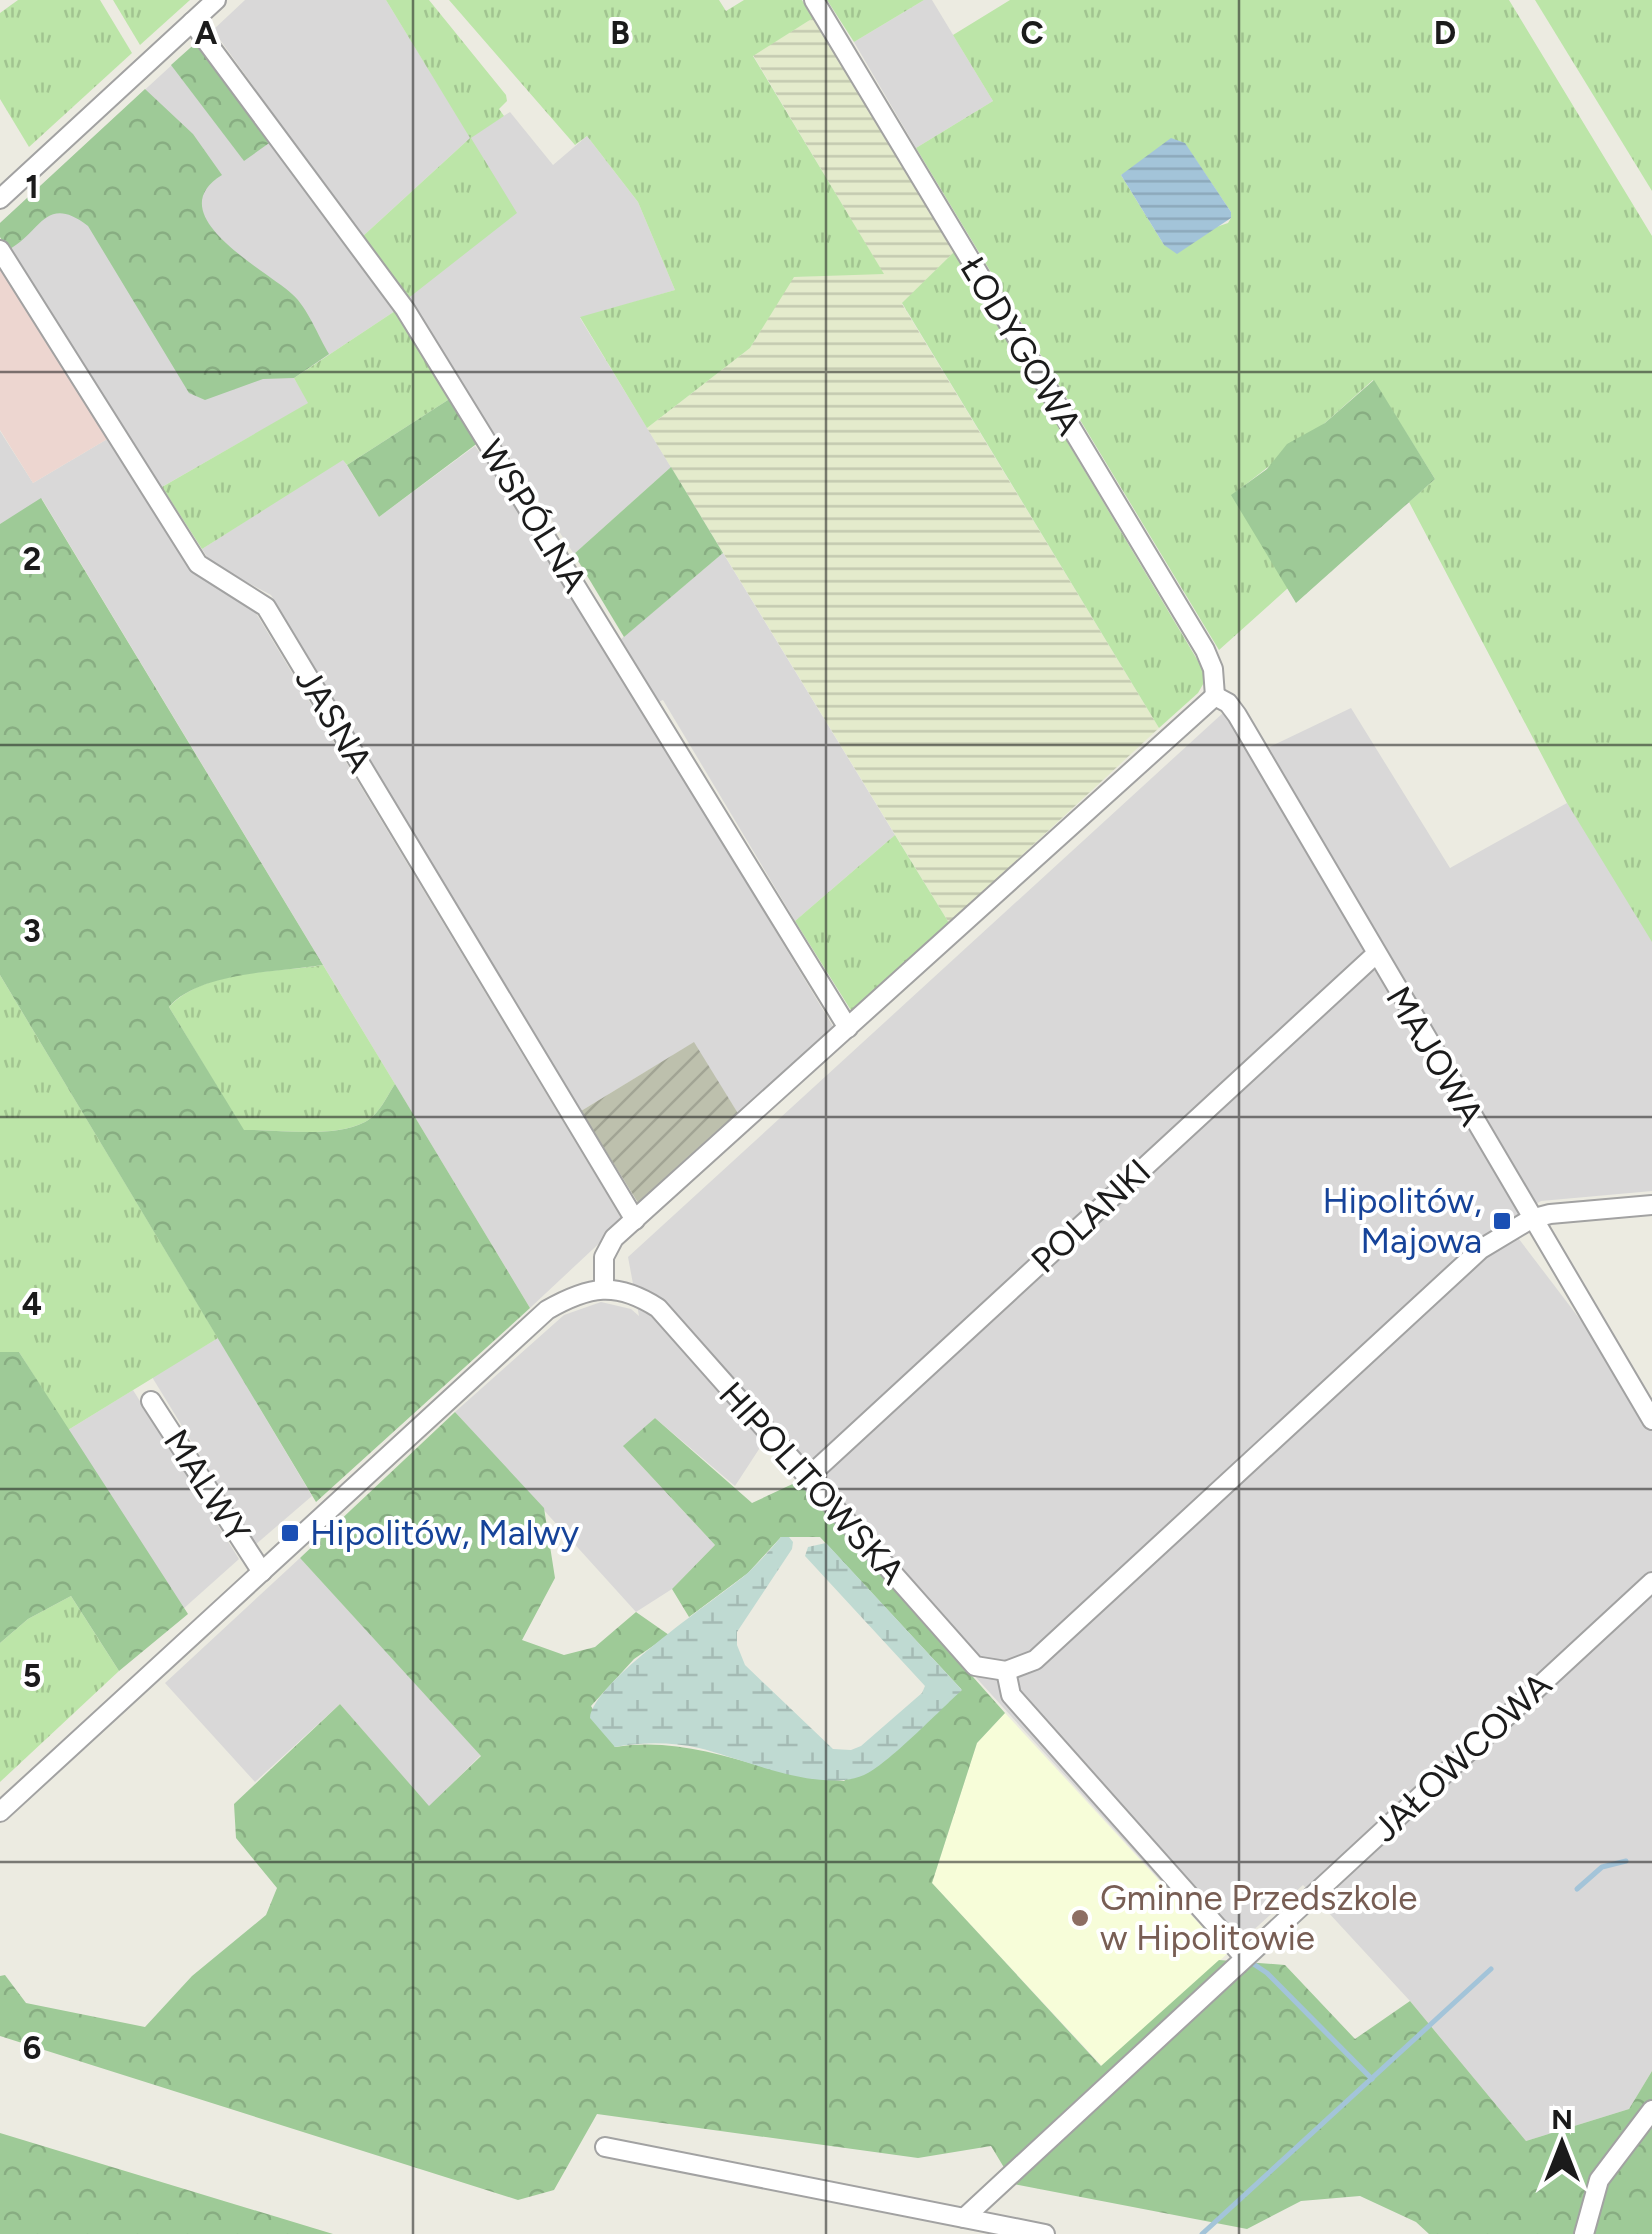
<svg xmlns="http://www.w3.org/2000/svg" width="1652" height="2234" font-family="Figtree,sans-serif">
<defs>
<pattern id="construction-furrows" width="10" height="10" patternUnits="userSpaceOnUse" patternTransform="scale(2.5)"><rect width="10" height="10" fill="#bdc0ad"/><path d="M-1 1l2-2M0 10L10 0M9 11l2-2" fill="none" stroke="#a2a494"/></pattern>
<pattern id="farmland-rules" width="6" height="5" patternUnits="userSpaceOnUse" patternTransform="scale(2.5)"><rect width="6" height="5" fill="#e4ebcc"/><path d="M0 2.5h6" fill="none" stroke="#c3c9af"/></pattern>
<pattern id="grass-tufts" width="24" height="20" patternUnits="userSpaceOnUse" patternTransform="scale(2.5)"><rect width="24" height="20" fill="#bce5a8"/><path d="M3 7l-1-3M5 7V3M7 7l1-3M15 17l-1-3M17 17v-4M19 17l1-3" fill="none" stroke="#a1c490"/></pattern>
<pattern id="forest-crowns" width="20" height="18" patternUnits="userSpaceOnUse" patternTransform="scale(2.5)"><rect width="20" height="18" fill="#9eca97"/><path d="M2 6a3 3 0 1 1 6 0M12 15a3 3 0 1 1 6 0" fill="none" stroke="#88ad82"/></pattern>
<pattern id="wetland-marsh" width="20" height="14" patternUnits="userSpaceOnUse" patternTransform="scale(2.5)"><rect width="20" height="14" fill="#bfdad2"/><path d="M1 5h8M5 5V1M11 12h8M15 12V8" fill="none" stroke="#a4bab4"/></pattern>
<pattern id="water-rules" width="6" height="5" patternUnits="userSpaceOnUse" patternTransform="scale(2.5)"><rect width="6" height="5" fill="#a3c4d9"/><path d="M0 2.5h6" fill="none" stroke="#8ca8ba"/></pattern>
</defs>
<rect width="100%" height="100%" fill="#ecebe1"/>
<g fill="#d9d8d8">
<polygon points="245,0 386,0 470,137 510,112 553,165 587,136 638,202 675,290 580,318 671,467 574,554 406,300 470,138 362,237 213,30"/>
<polygon points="924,0 932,0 993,101 916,148 854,42"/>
<polygon points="199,40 395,311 294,378 309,403 160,488 0,237 0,223"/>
<polygon points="0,431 33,483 109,438 195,574 253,608 623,1221 530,1308 42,499 0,524"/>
<polygon points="475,446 528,522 834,1028 739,1115 693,1043 581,1111 271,595 211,563 202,549 343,459 379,517"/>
<polygon points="723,553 895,835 795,921 663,700 658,702 621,639"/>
<polygon points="1227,704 1257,753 1351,708 1450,868 1567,803 1652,936 1652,1191 1541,1201 1506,1222 1652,1414 1652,2071 1629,2109 1526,2141 1410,2001 1303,1885 1227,1954 763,1443 735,1486 655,1418 624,1447 715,1545 672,1589 636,1612 455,1412 564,1315 601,1302 631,1309 639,1316 628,1257 1224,712"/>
<polygon points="218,1338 312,1496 255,1545 152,1377"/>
<polygon points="133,1390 239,1559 183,1609 68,1430"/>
<polygon points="300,1558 481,1755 429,1807 340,1704 255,1782 165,1683"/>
</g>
<polygon fill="#edd6d0" points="0,268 109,438 33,483 0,430"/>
<polygon fill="#f7fdd9" points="1005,1713 1227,1954 1102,2066 932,1883 977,1743"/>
<polygon fill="url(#construction-furrows)" points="694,1042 739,1115 640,1206 581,1111"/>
<polygon fill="url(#farmland-rules)" points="813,18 954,252 902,304 1159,728 949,923 647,428 750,348 793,277 883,273 753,55"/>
<g fill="url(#grass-tufts)" fill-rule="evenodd">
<polygon points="18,0 100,0 132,53 29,147 0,99 0,13"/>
<polygon points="113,0 190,0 140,45"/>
<polygon points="386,0 429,0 506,95 507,101 499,109 504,116 471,138 517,213 406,300 362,237 470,138"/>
<polygon points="449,0 719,0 726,11 744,0 802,0 813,18 753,56 884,274 794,277 750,348 647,428 580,317 675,290 638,202 587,136 575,145"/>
<polygon points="827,0 924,0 854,42"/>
<path d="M1010 0H1509L1652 236V942L1567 803 1409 502 1435 479 1373 380 1325 423 1232 495 1288 588 1219 650 916 148 993 101 953 35ZM1185 144 1231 212V218L1228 223 1164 245 1121 175Z"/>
<polygon points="1535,0 1652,0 1652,191"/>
<polygon points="954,252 1204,671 1206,679 1198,693 1159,728 902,303"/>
<polygon points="395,311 451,398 347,465 343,460 202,549 162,487 308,403 294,378"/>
<polygon points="895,835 949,923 852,1012 795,921"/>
<path d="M323 965 395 1084C387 1096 379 1115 365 1122 330 1139 281 1129 243 1130L169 1007C205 969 275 973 323 965Z"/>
<polygon points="0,975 218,1338 68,1430 19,1352 0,1352"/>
<polygon points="71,1596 119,1671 0,1782 0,1643 28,1619"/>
</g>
<g fill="url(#forest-crowns)">
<polygon points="199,40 272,141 244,161 171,65"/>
<path d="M145 89 193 134 222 175C157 215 268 271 292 294 308 308 318 336 329 354L294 378 263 379 205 400 189 393 88 226C45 193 41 233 8 250L0 237V223Z"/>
<polygon points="1374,380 1435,479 1296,603 1231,495 1267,469 1287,444 1325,423"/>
<polygon points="451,398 479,442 379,517 347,465"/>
<polygon points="671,467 723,553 624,637 574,554"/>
<path d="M41 498 323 965C279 972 199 972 169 1007L244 1130C281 1129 331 1139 365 1122 379 1115 387 1096 395 1084L530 1308 316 1502 0 975V524Z"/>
<polygon points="0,1352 19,1352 188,1614 119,1671 71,1596 28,1619 0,1643"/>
<path d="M455 1412 544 1508 555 1578 522 1640 564 1655 595 1647 636 1612 669 1635 634 1659 591 1706 615 1747C677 1737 732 1759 790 1774 808 1778 827 1779 844 1781L962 1690 820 1537H781L748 1573 689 1617 672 1589 715 1545 623 1446 655 1418 752 1503 799 1481 1005 1713 977 1743 932 1883 1101 2066 1219 1960 1285 1965 1355 2039 1410 2001 1526 2141 1629 2109 1652 2071V2234H1429L1416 2222 1360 2196 1301 2201 1247 2229 1014 2184 991 2146 918 2158 597 2114 554 2190 518 2200 0 2036V1976L5 1975 26 2003 145 2027 192 1976 266 1915 277 1888 236 1838 234 1804 340 1704 429 1806 481 1756 300 1558Z"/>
<polygon points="0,2133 333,2234 0,2234"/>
</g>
<path fill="url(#wetland-marsh)" d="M781 1537H789L793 1542 792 1549 737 1632V1645L745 1665 833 1749 851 1750 861 1746 922 1693 925 1686 805 1556 808 1547 826 1543 962 1690C941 1709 886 1766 864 1775 820 1794 744 1759 699 1748 672 1742 642 1742 615 1747L590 1718C592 1683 712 1602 743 1577 757 1565 769 1551 781 1537Z"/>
<polygon fill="url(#water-rules)" points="1171,138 1185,143 1231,212 1231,218 1177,254 1164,245 1121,175"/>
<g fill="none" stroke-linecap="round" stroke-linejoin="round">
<g stroke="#a3c4d9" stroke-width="5">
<polyline points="1577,1889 1602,1867 1626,1861"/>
<polyline points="1252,1963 1267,1973 1372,2079"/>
<polyline points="1202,2234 1491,1969"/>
</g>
<defs>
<g id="minor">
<polyline points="814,0 1205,650 1213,669 1215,696"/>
<polyline points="192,22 405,309 848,1028"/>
<polyline points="0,199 216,0"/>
<polyline points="0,250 198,564 266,607 635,1220"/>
<polyline points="1215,696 1228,703 1237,715 1652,1420"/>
<polyline points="604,1289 604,1257 614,1238 1215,696"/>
<polyline points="151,1401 262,1572"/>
<polyline points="807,1478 1376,954"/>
<polyline points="1006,1671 1011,1695 1244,1957"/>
<path d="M0 1812 547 1310C589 1286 616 1281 658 1308L975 1666 1006 1671 1035 1660 1481 1249 1531 1219 1550 1214 1652 1205"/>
<polyline points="605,2147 1045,2234"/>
<polyline points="964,2218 1652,1582"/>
<polyline points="1584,2234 1599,2180 1652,2110"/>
</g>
</defs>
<use href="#minor" stroke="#a2a2a2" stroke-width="22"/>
<use href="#minor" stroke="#fff" stroke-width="18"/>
</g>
<path fill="none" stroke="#1b1b1b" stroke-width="2.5" stroke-opacity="0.55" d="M413 0V2234M826 0V2234M1239 0V2234M0 372H1652M0 745H1652M0 1117H1652M0 1489H1652M0 1862H1652"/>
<g fill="#1a4fb4" stroke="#fff" stroke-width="4">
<rect x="1492" y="1211" width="20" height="20" rx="5"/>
<rect x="280" y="1523" width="20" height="20" rx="5"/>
</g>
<circle fill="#8d6e63" stroke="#fff" stroke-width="4" cx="1080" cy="1918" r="10"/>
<g text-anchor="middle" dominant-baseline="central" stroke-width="8" stroke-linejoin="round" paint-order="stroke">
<g font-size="35" fill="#1b1b1b" stroke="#fff">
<text transform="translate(1021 346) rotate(59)">ŁODYGOWA</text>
<text transform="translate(533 516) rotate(58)">WSPÓLNA</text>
<text transform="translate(334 720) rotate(59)">JASNA</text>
<text transform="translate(1435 1056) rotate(59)">MAJOWA</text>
<text transform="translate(1091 1216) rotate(-43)">POLANKI</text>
<text transform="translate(812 1483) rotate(48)">HIPOLITOWSKA</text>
<text transform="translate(207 1486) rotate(57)">MALWY</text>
<text transform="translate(1462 1757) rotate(-43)">JAŁOWCOWA</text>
</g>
<g font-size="35" fill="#164399" stroke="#fff" text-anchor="end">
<text x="1482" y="1201">Hipolitów,<tspan x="1482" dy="40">Majowa</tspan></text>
<text x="310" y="1533" text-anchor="start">Hipolitów, Malwy</text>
</g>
<g font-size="35" fill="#785e54" stroke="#fff" text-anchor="start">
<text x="1100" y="1898">Gminne Przedszkole<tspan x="1100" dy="40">w Hipolitowie</tspan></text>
</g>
</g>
<g font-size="32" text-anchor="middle" font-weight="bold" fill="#1b1b1b" stroke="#fff" stroke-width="8" stroke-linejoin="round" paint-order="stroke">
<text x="206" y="44">A</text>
<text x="620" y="44">B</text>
<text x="1032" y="44">C</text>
<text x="1445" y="44">D</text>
<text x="32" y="198">1</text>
<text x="32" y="570">2</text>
<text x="32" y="942">3</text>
<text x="32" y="1315">4</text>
<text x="32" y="1687">5</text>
<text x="32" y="2059">6</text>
</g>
<g transform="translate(1562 2144)" stroke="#ffffff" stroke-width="8" paint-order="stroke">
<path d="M0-8L18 38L0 25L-18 38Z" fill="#1b1b1b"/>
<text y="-15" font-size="28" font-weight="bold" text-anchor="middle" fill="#1b1b1b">N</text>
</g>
</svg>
